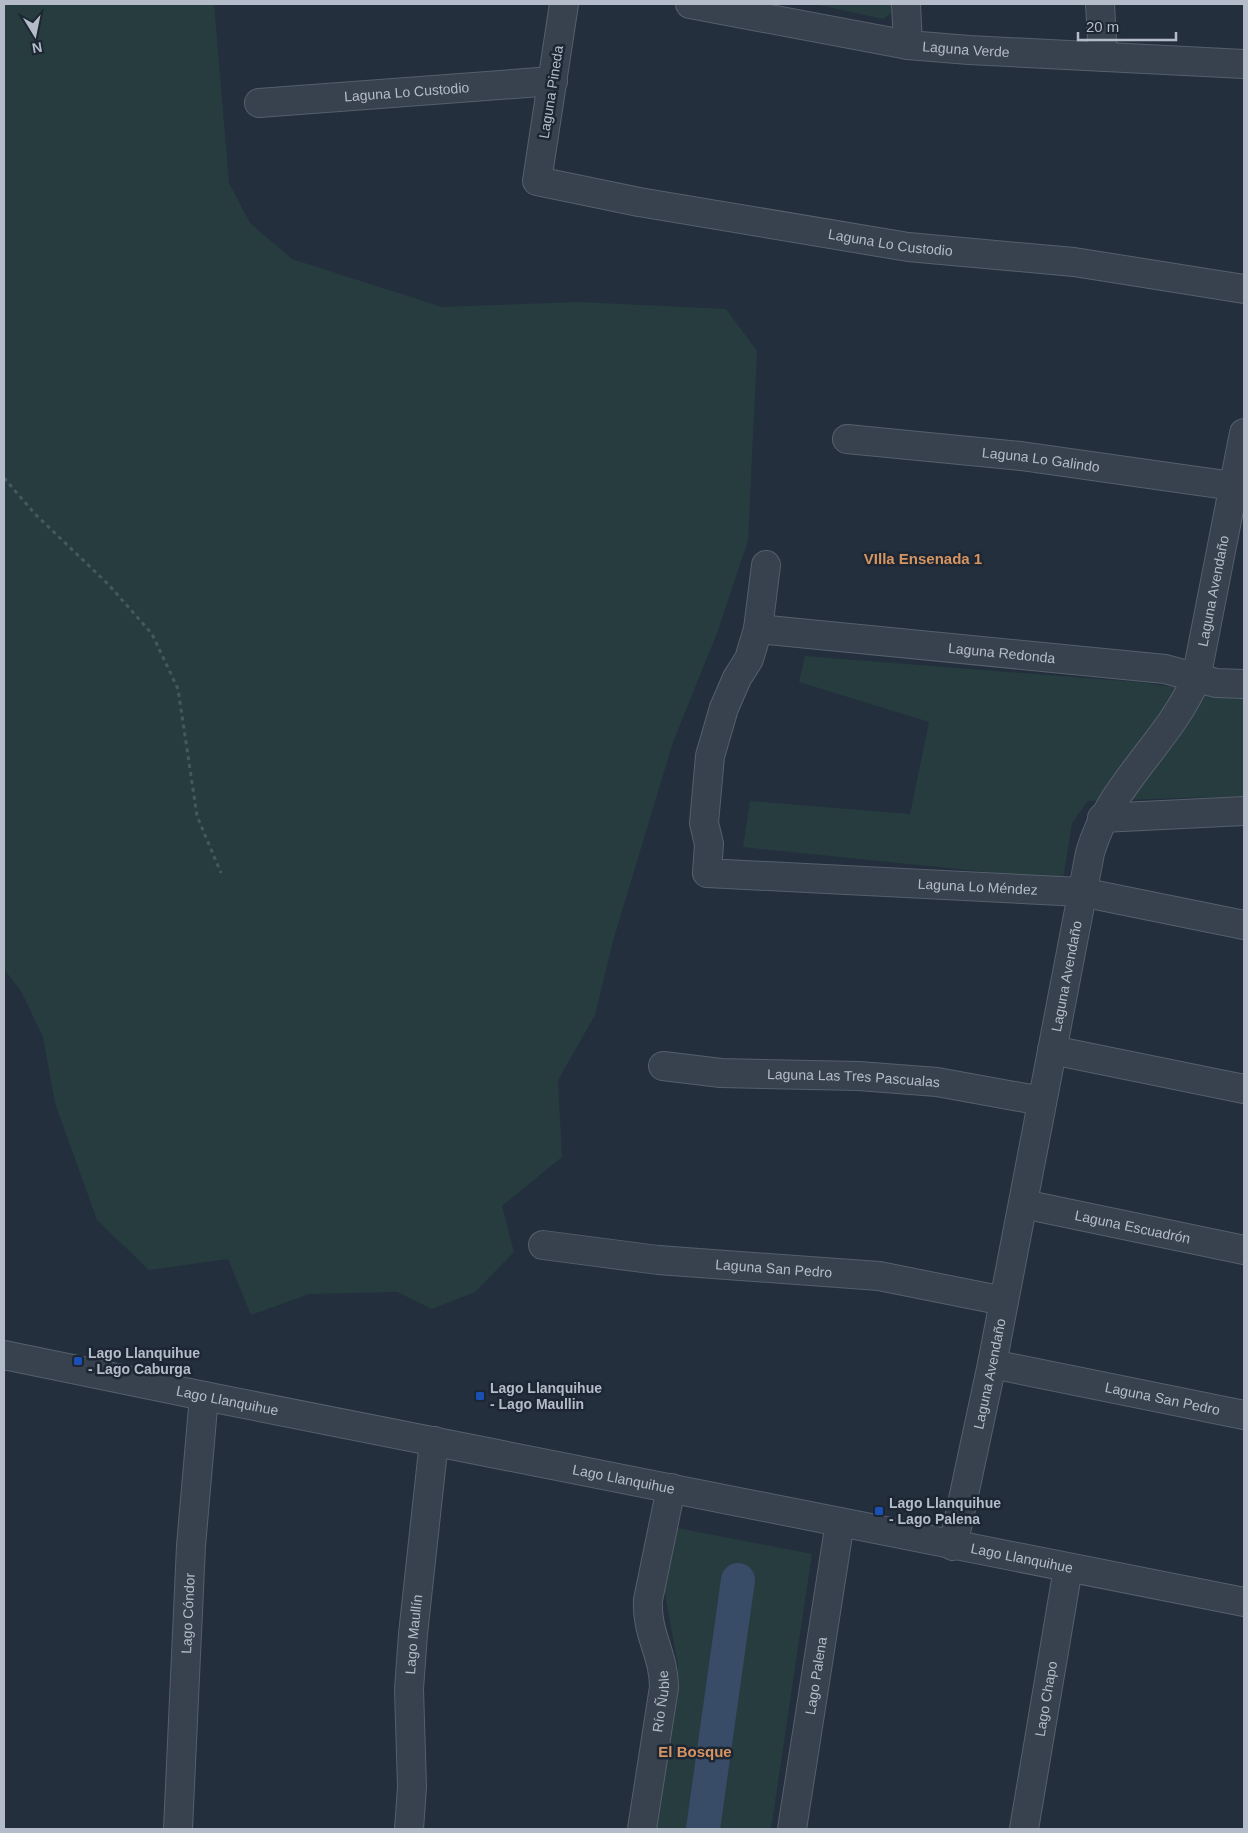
<svg xmlns="http://www.w3.org/2000/svg" width="1248" height="1833" font-family="Arial,sans-serif">
<rect width="100%" height="100%" fill="#242f3e"/>
<g fill="#263c3f">
<polygon points="4,4 214,4 229,183 250,223 292,259 442,307 579,302 726,309 757,351 748,541 717,633 673,742 613,941 595,1015 558,1080 562,1157 502,1206 514,1252 475,1292 432,1309 397,1292 309,1294 251,1315 228,1259 149,1270 97,1220 55,1103 43,1037 21,991 4,969"/>
<polygon points="814,4 895,4 895,10 883,19"/>
<polygon points="805,656 1138,682 1244,697 1244,796 1088,801 1072,823 1063,880 743,847 750,801 910,814 929,722 799,682"/>
<polygon points="677,1528 812,1554 771,1829 656,1829 678,1666 664,1588"/>
</g>
<g fill="none" stroke-linecap="round" stroke-linejoin="round">
<polyline stroke="#394c67" stroke-width="34" points="703,1829 738,1580"/>
<defs>
<g id="minor">
<path id="s1" d="M564 4 537 181 639 202 908 247 1074 262 1244 289"/>
<path id="s2" d="M690 4 908 45 969 50 1244 64"/>
<polyline points="906,4 908,45"/>
<polyline points="1100,4 1103,57"/>
<path id="s3" d="M259 103 553 81"/>
<path id="s4" d="M847 439 1021 456 1233 486"/>
<path id="s5" d="M766 565 758 629 749 659 737 678 724 708 710 756 704 823 709 844 707 873 1081 892 1244 925"/>
<path id="s6" d="M758 629 1165 669 1216 683 1244 684"/>
<polyline points="1102,818 1244,811"/>
<polyline points="1052,1050 1244,1089"/>
<path id="s7" d="M663 1066 721 1073 859 1076 937 1082 1042 1101"/>
<path id="s8" d="M1023 1204 1244 1250"/>
<path id="s9" d="M543 1245 658 1260 879 1276 1004 1301"/>
<path id="s10" d="M992 1364 1244 1415"/>
<path id="s11" d="M953 1546 992 1364 1090 853C1109 785 1169 742 1196 679L1244 433"/>
<path id="s12" d="M178 1829 191 1546 204 1396"/>
<path id="s13" d="M409 1829 412 1787 409 1689 413 1634 434 1441"/>
<path id="s14" d="M642 1829 664 1687C664 1654 646 1634 648 1600L671 1488"/>
<path id="s15" d="M792 1829 840 1522"/>
<path id="s16" d="M1024 1829 1068 1568"/>
</g>
<g id="tertiary">
<path id="s17" d="M4 1355 204 1396 1244 1602"/>
</g>
</defs>
<use href="#minor" stroke="#565f6c" stroke-width="30"/>
<use href="#tertiary" stroke="#565f6c" stroke-width="30"/>
<polyline stroke="#44595c" stroke-width="3" stroke-dasharray="4 4" stroke-linecap="butt" points="4,478 35,514 109,585 152,634 178,689 197,816 221,873"/>
<use href="#minor" stroke="#38414e" stroke-width="28"/>
<use href="#tertiary" stroke="#38414e" stroke-width="28"/>
</g>
<g fill="#1a4fb4" stroke="#1d2633" stroke-width="2">
<rect x="73" y="1356" width="10" height="10" rx="2.5"/>
<rect x="475" y="1391" width="10" height="10" rx="2.5"/>
<rect x="874" y="1506" width="10" height="10" rx="2.5"/>
</g>
<g text-anchor="middle" dominant-baseline="central" stroke-width="5" stroke-linejoin="round" paint-order="stroke">
<g font-size="14" fill="#b4bcc9" stroke="#1d2633">
<text stroke="none"><textPath href="#s2" startOffset="280">Laguna Verde</textPath></text>
<text stroke="none"><textPath href="#s3" startOffset="148">Laguna Lo Custodio</textPath></text>
<text transform="translate(551 92) rotate(-81)">Laguna Pineda</text>
<text stroke="none"><textPath href="#s1" startOffset="538">Laguna Lo Custodio</textPath></text>
<text stroke="none"><textPath href="#s4" startOffset="195">Laguna Lo Galindo</textPath></text>
<text stroke="none"><textPath href="#s11" startOffset="1001">Laguna Avendaño</textPath></text>
<text stroke="none"><textPath href="#s6" startOffset="245">Laguna Redonda</textPath></text>
<text stroke="none"><textPath href="#s5" startOffset="590">Laguna Lo Méndez</textPath></text>
<text stroke="none"><textPath href="#s11" startOffset="581">Laguna Avendaño</textPath></text>
<text stroke="none"><textPath href="#s7" startOffset="191">Laguna Las Tres Pascualas</textPath></text>
<text stroke="none"><textPath href="#s8" startOffset="112">Laguna Escuadrón</textPath></text>
<text stroke="none"><textPath href="#s9" startOffset="232">Laguna San Pedro</textPath></text>
<text stroke="none"><textPath href="#s11" startOffset="176">Laguna Avendaño</textPath></text>
<text stroke="none"><textPath href="#s10" startOffset="174">Laguna San Pedro</textPath></text>
<text stroke="none"><textPath href="#s17" startOffset="228">Lago Llanquihue</textPath></text>
<text stroke="none"><textPath href="#s17" startOffset="632">Lago Llanquihue</textPath></text>
<text stroke="none"><textPath href="#s17" startOffset="1038">Lago Llanquihue</textPath></text>
<text stroke="none"><textPath href="#s12" startOffset="216">Lago Cóndor</textPath></text>
<text stroke="none"><textPath href="#s13" startOffset="195">Lago Maullín</textPath></text>
<text stroke="none"><textPath href="#s15" startOffset="155">Lago Palena</textPath></text>
<text stroke="none"><textPath href="#s16" startOffset="132">Lago Chapo</textPath></text>
<text stroke="none"><textPath href="#s14" startOffset="129">Río Ñuble</textPath></text>
</g>
<g font-size="14" font-weight="bold" fill="#b4bcc9" stroke="#1d2633" text-anchor="start">
<text x="88" y="1353">Lago Llanquihue<tspan x="88" dy="16">- Lago Caburga</tspan></text>
<text x="490" y="1388">Lago Llanquihue<tspan x="490" dy="16">- Lago Maullin</tspan></text>
<text x="889" y="1503">Lago Llanquihue<tspan x="889" dy="16">- Lago Palena</tspan></text>
</g>
<g font-size="15" font-weight="bold" fill="#d59563" stroke="#1d2633">
<text x="923" y="558">VIlla Ensenada 1</text>
<text x="695" y="1751">El Bosque</text>
</g>
</g>
<rect width="1248" height="1833" fill="none" stroke="#b4bcc9" stroke-width="10"/>
<g transform="translate(35 35) rotate(170)" stroke="#1d2633" stroke-width="4" paint-order="stroke">
<path d="M0-4L9 19L0 12L-9 19Z" fill="#b4bcc9"/>
<text y="-8" font-size="14" font-weight="bold" text-anchor="middle" fill="#b4bcc9">N</text>
</g>
<path d="M1078 32v8h98v-8" fill="none" stroke="#b4bcc9" stroke-width="2.5"/>
<text x="1086" y="32" font-size="15" fill="#b4bcc9" stroke="#1d2633" stroke-width="4" paint-order="stroke">20 m</text>
</svg>
